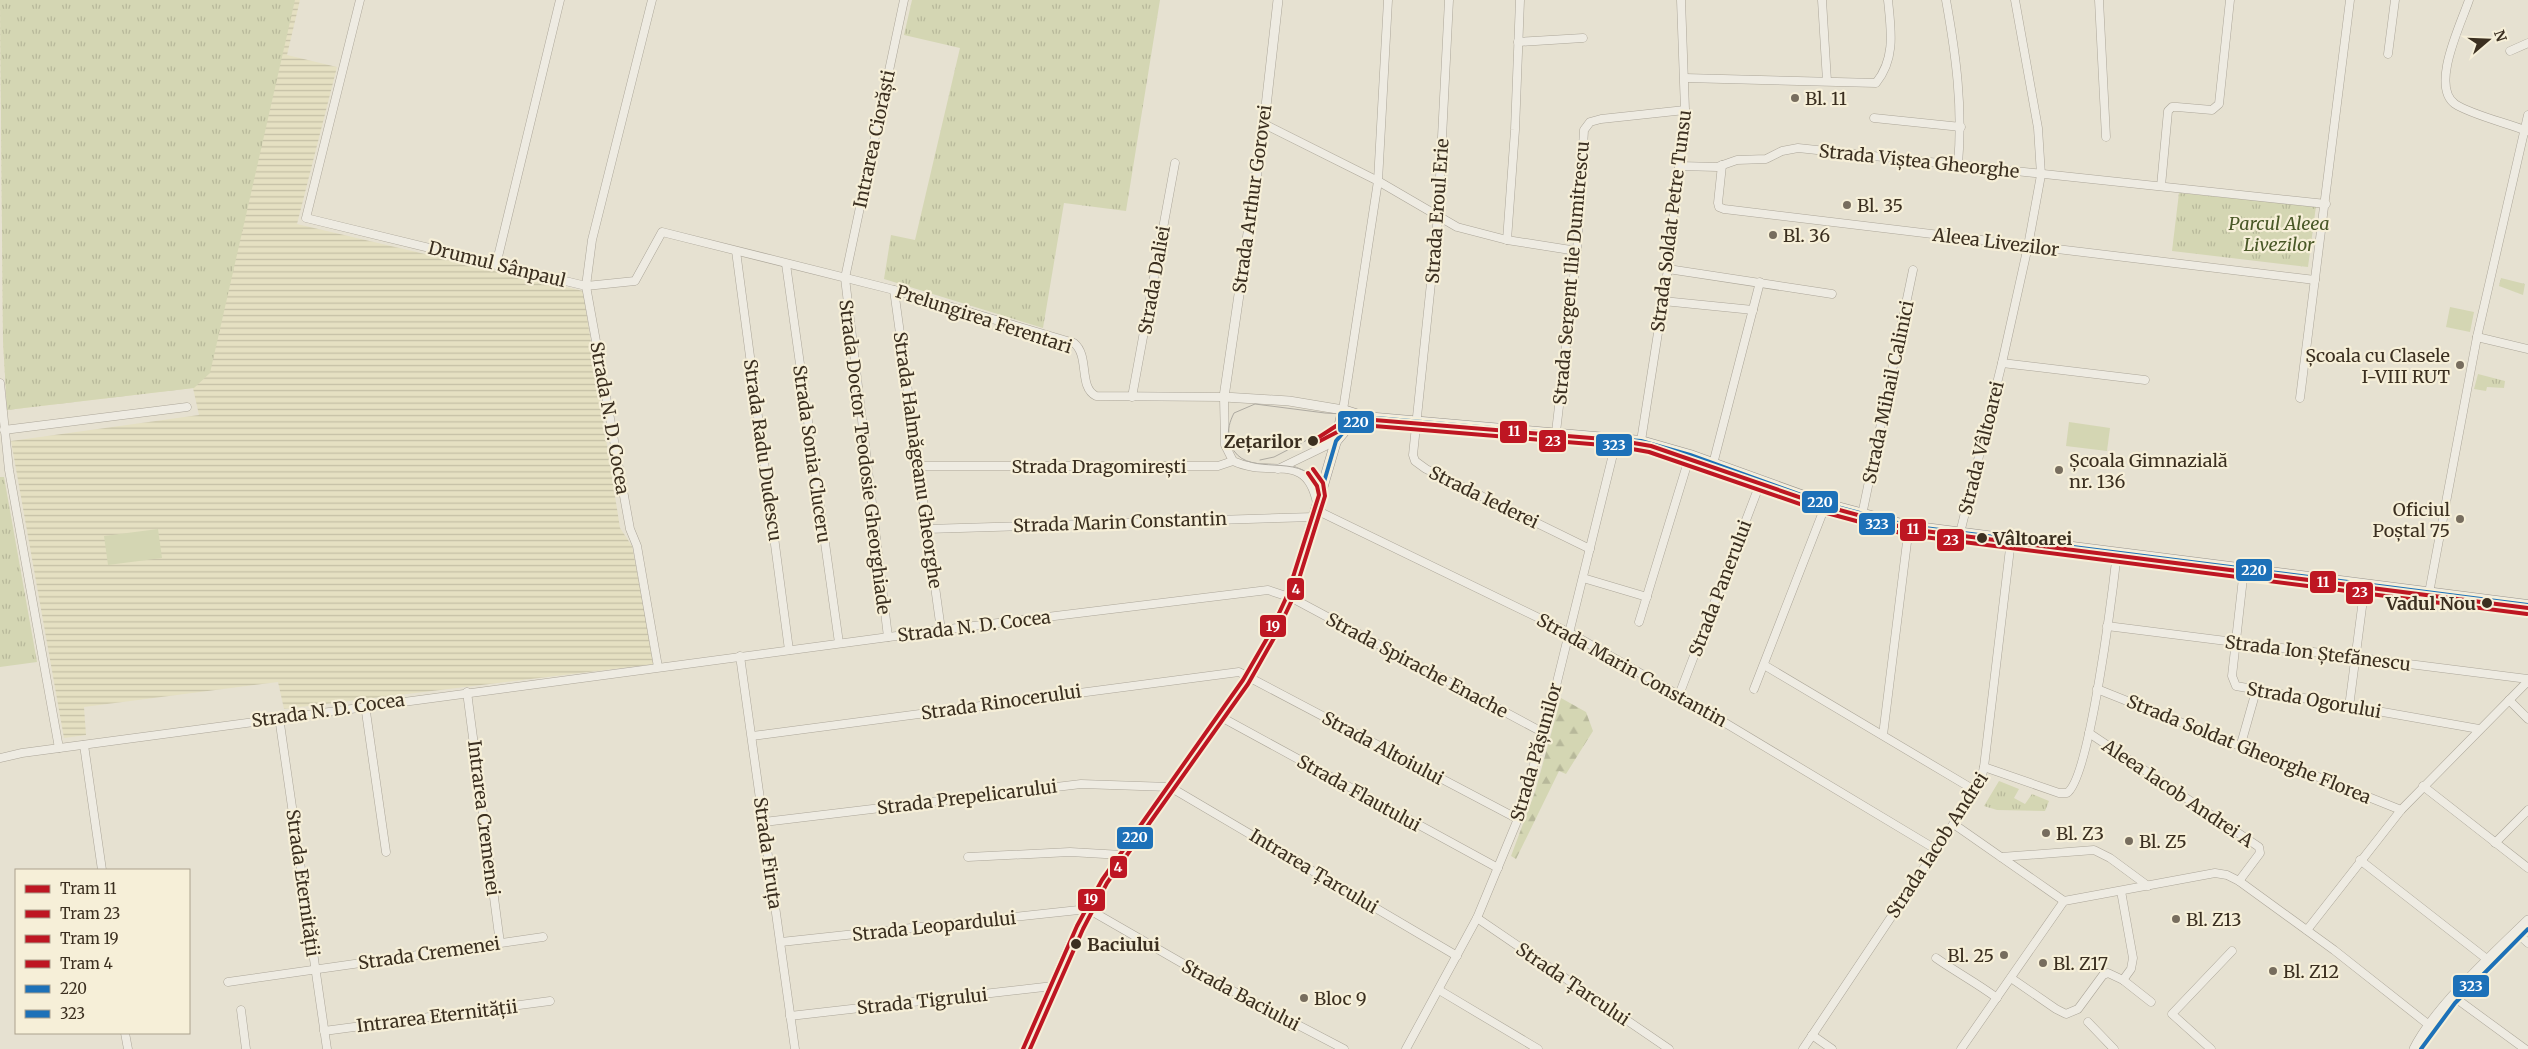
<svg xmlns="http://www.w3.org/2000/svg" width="2528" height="1049" font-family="Merriweather,serif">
<defs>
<pattern id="farmland-rules" width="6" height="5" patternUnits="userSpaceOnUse" patternTransform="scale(1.25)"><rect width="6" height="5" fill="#e5e0c2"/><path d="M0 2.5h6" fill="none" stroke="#c5c0a6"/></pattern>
<pattern id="grass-tufts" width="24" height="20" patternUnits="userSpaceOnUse" patternTransform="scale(1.25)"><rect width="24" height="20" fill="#d4d6b3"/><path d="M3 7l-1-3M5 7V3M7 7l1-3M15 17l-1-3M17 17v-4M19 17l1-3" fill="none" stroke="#b7b89a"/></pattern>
<pattern id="forest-firs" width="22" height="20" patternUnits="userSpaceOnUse" patternTransform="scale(1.25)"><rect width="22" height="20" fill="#d4d6b3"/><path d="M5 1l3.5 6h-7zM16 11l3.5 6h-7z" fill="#b7b89a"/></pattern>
</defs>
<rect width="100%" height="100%" fill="#e6e1d1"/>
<polygon fill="url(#farmland-rules)" points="0,0 300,0 287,55 337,67 297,224 583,291 620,528 632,546 655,664 284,709 278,682 84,707 86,735 64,738 11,441 199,415 193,388 7,410 3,341"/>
<g fill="url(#grass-tufts)">
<polygon points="0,0 295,0 210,373 194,388 7,410 3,341"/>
<polygon points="912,0 1160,0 1126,211 1064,203 1043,328 884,279 891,235 915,240 960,48 904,35"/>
<polygon points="2179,193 2316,206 2308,267 2172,251"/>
<polygon points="2501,278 2525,284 2523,295 2499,286"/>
<polygon points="2478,374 2505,381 2504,388 2487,387 2486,391 2474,389"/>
<polygon points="0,477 4,477 37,662 0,667"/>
<polygon points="1999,781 2019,789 2014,798 2025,804 2032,794 2049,801 2045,811 1997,810 1984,806"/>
</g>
<polygon fill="url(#forest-firs)" points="1561,698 1586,712 1593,731 1566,774 1559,771 1516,859 1511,856 1535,792"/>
<g fill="#d4d6b3">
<polygon points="2286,210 2312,213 2306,253 2281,250"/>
<polygon points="2450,307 2474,312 2470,332 2446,327"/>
<polygon points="2069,422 2110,428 2107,451 2066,446"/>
<polygon points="158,529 162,558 108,565 104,536"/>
</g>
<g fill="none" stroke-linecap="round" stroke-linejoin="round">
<defs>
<g id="minor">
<path d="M360 0 306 218 586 286 635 281 662 232 894 290 1074 343C1090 356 1078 387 1096 396L1224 397 1225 445 1233 461C1271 479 1306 450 1317 503"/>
<polyline points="652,0 592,240 586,286 630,529 637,546 658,667"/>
<polyline points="1449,0 1438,216 1413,455 1415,461 1426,469 1590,549"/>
<polyline points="1822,0 1827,81"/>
<path d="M1946 0C1956 55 1963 108 1958 164"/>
<polyline points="2099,0 2106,137"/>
<path d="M2469 0C2461 24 2430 86 2455 104 2472 115 2507 123 2527 131"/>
<polyline points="1518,42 1583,38"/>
<polyline points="2510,51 2528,43"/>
<polyline points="2388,54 2395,0"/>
<path d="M1685 78 1876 83C1896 58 1891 30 1888 0"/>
<polyline points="1874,118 1961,127"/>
<polyline points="1264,124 1378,181 1457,227 1507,240 1577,251"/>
<polyline points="1722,165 1718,203 1719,207 1724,209 2315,280"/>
<polyline points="1680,166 1717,167 1737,160 1766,159 1782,151 1798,148 2326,204"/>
<polyline points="2161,186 2168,111 2172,107 2177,107 2212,110 2219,104 2230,0"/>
<polyline points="1507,240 1515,130 1520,0"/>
<polyline points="736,251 789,650"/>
<polyline points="786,264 839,643"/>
<polyline points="496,265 560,0"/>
<polyline points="1668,269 1832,294"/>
<polyline points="894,290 941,630"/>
<polyline points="1663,301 1753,310"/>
<polyline points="2477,337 2528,349"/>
<polyline points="2002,363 2145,380"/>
<polyline points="0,383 9,470 59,748"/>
<polyline points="1132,397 1175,163"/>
<polyline points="2300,398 2350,0"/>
<polyline points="1343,410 1378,181 1388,0"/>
<polyline points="4,430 187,407"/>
<polyline points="1556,432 1577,251 1584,130 1590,122 1601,119 1685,110"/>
<polyline points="1641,441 1668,269 1685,110 1681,0"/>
<polyline points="1713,464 1760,282"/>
<polyline points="918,466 1218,466 1233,461"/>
<polyline points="1278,469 1336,441"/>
<polyline points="1316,510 1570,633 1687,700 1937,850"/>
<polyline points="1862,515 1913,270"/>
<polyline points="927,529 1314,517"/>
<polyline points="1960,533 2002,363 2028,246 2041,175 2038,128 2015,0"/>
<polyline points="2244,569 2232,676 2236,686 2479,729"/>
<polyline points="1583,578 1647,597"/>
<polyline points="2429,593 2477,337 2528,115"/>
<polyline points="1639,622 1690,455"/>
<polyline points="2107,626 2528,679"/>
<polyline points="888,637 845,278 904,0"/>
<polyline points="740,656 795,1049"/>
<polyline points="1764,665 1976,791"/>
<polyline points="1754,689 1826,504"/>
<polyline points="2097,689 2401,810"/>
<polyline points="467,692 500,943"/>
<polyline points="1679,695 1761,481"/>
<polyline points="2509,700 2528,719"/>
<polyline points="365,705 386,852"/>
<polyline points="2349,707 2365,584"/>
<polyline points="279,717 327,1049"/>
<polyline points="1221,717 1498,868"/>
<polyline points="2089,733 2259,847 2260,853 2239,881"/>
<polyline points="1883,735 1909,526"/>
<polyline points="752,736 1239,672 1518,819"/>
<polyline points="2241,744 2256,691"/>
<polyline points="84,745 102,870"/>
<polyline points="0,758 22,753 941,630 1268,590 1292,598 1544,733"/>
<path d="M1984 767 2059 793H2067C2090 778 2113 588 2117 553"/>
<polyline points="2423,786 2528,868"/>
<polyline points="764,822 1081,784 1170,787 1457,956"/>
<polyline points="1955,825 2064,901"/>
<polyline points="2495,843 2528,810"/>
<polyline points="968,857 1070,852 1122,855"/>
<polyline points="2001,857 2094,850 2110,858 2148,886"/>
<polyline points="2360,860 2488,960"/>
<polyline points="2121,891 2133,958 2131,969 2123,980"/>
<polyline points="1477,918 1669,1049"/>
<polyline points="2307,930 2401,810 2528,681"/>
<polyline points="2516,932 2528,943"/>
<polyline points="781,942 1088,909 1208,978 1344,1049"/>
<path d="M1936 958C1956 972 1977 983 1997 998"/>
<polyline points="2011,978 2056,1009 2066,1014 2078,1009 2103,975 2108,973 2123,980 2151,1002"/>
<polyline points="228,982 543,937"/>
<polyline points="1439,990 1538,1049"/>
<polyline points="2454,997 2525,1049"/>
<polyline points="241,1010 246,1049"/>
<polyline points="790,1016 1053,986"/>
<polyline points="2088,1022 2114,1049"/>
<polyline points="324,1031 550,1001"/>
<polyline points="125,1033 128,1049"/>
<polyline points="1812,1035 1832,1049"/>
<polyline points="1406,1049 1477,918 1520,814 1556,686 1617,438"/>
<polyline points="1803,1049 1980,784 1984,767 2011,540"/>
<polyline points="1961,1049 2064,901 2215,873 2227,875 2239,881 2334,950 2429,1025"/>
<polyline points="2211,1049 2172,1014 2232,951"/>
</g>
<g id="tertiary">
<polyline points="1278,0 1264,124 1224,397 1289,401 1343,410"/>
<path d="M2414 1049C2434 1008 2494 953 2528 920"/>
</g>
<g id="secondary">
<polyline points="1337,440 1347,428 1365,417"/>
<polyline points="1026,1049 1071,944 1104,881 1249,676 1279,623 1292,591 1336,441 1343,410 1365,417 1641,441 1690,455 1826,504 1909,526 2528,605"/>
</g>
</defs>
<use href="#minor" stroke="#aca699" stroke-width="9"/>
<use href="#tertiary" stroke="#aca699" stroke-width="10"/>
<use href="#secondary" stroke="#9b958a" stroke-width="11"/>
<use href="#minor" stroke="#eeebe2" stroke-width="8"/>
<use href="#tertiary" stroke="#eeebe2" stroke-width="9"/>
<use href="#secondary" stroke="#eeebe2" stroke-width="10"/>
<g stroke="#aeaaa1" stroke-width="1">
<polyline points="1260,460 1274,457 1311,438"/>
<path d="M1308 473C1284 456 1238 478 1229 439 1227 430 1230 421 1234 413L1255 404 1325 413 1380 416"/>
<path d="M1319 495C1326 472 1331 425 1355 415"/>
</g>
<defs>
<polyline id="bus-1" points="1026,1049 1071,944 1104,881 1249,676 1279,623 1292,591 1336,441 1347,428 1365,417 1641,441 1690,455 1826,504 1909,526 2528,605"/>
<g id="bus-2">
<polyline points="1384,424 1640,447 1688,461 1824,510 1908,532 2527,611"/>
<polyline points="2421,1049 2455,1003 2528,929"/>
</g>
</defs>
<use href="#bus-1" stroke="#f6efd8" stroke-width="8"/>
<use href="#bus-2" stroke="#f6efd8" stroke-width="8"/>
<use href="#bus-1" stroke="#1d71b8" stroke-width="4"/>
<use href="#bus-2" stroke="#1d71b8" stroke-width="4"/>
<defs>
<polyline id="tram-1" points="1313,441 1336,426 1362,419 1616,440 1651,446 1825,506 1909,529 2528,608"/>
<polyline id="tram-2" points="1314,444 1345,428 1362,425 1615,446 1649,452 1823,512 1908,535 2527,614"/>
<polyline id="tram-3" points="1023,1049 1077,926 1102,880 1243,680 1269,635 1287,596 1319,495 1317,486 1308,473"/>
<polyline id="tram-4" points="1030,1049 1083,929 1107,883 1248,684 1274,638 1293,598 1325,496 1323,483 1313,469"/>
</defs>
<use href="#tram-1" stroke="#f6efd8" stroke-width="8"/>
<use href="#tram-2" stroke="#f6efd8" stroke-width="8"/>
<use href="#tram-3" stroke="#f6efd8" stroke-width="8"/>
<use href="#tram-4" stroke="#f6efd8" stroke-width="8"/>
<use href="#tram-1" stroke="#be1622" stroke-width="4"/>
<use href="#tram-2" stroke="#be1622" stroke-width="4"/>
<use href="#tram-3" stroke="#be1622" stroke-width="4"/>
<use href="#tram-4" stroke="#be1622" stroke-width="4"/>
</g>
<g fill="#776d5e" stroke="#f6efd8" stroke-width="2">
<circle cx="1795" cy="98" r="5"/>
<circle cx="1847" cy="205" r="5"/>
<circle cx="1773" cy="235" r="5"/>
<circle cx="2460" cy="365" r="5"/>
<circle cx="2059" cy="470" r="5"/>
<circle cx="2460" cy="519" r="5"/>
<circle cx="2046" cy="833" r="5"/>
<circle cx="2129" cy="841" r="5"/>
<circle cx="2176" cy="919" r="5"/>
<circle cx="2004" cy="955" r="5"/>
<circle cx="2043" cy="963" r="5"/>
<circle cx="2273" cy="971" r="5"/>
<circle cx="1304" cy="998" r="5"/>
</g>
<g fill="#3b2f20" stroke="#f6efd8" stroke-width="2">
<circle cx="1313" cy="441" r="6"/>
<circle cx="1982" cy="538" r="6"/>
<circle cx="2487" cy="603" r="6"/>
<circle cx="1076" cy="944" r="6"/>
</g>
<g text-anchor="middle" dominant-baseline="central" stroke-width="4.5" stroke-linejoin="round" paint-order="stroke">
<g font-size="18" fill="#3b2f20" stroke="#f6efd8" text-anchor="start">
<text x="1805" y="98">Bl. 11</text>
<text x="1857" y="205">Bl. 35</text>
<text x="1783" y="235">Bl. 36</text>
<text x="2450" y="355" text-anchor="end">Școala cu Clasele<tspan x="2450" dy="21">I-VIII RUT</tspan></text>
<text x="2069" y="460">Școala Gimnazială<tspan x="2069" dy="21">nr. 136</tspan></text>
<text x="2450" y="509" text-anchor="end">Oficiul<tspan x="2450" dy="21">Poștal 75</tspan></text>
<text x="2056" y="833">Bl. Z3</text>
<text x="2139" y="841">Bl. Z5</text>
<text x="2186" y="919">Bl. Z13</text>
<text x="1994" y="955" text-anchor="end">Bl. 25</text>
<text x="2053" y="963">Bl. Z17</text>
<text x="2283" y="971">Bl. Z12</text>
<text x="1314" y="998">Bloc 9</text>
</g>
<g font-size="18" fill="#3b2f20" stroke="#f6efd8">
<text transform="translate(874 139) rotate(-78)">Intrarea Ciorăști</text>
<text transform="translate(1919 161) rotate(6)">Strada Viștea Gheorghe</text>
<text transform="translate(1252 199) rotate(-82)">Strada Arthur Gorovei</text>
<text transform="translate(1437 211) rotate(-86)">Strada Eroul Erie</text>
<text transform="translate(1671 221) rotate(-83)">Strada Soldat Petre Tunsu</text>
<text transform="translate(1996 242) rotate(7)">Aleea Livezilor</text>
<text transform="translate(497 264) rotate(14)">Drumul Sânpaul</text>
<text transform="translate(1571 273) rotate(-85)">Strada Sergent Ilie Dumitrescu</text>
<text transform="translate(1154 280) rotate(-80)">Strada Daliei</text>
<text transform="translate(984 319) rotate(18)">Prelungirea Ferentari</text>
<text transform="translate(1888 392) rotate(-78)">Strada Mihail Calinici</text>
<text transform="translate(610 418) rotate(80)">Strada N. D. Cocea</text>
<text transform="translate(1981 448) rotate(-76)">Strada Vâltoarei</text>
<text transform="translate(763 450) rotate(82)">Strada Radu Dudescu</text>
<text transform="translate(812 454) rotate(82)">Strada Sonia Cluceru</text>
<text transform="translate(865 457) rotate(83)">Strada Doctor Teodosie Gheorghiade</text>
<text transform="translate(918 460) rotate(82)">Strada Halmăgeanu Gheorghe</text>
<text x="1099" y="466">Strada Dragomirești</text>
<text transform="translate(1484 497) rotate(26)">Strada Iederei</text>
<text transform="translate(1120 522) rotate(-2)">Strada Marin Constantin</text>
<text transform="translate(1720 588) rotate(-69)">Strada Panerului</text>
<text transform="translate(974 626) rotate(-7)">Strada N. D. Cocea</text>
<text transform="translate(2318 653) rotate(7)">Strada Ion Ștefănescu</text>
<text transform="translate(1417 665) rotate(28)">Strada Spirache Enache</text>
<text transform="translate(1632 670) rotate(29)">Strada Marin Constantin</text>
<text transform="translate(2314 700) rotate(10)">Strada Ogorului</text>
<text transform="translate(1001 702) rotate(-8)">Strada Rinocerului</text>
<text transform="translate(328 710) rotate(-8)">Strada N. D. Cocea</text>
<text transform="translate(1383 748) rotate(28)">Strada Altoiului</text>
<text transform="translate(2249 749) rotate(22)">Strada Soldat Gheorghe Florea</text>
<text transform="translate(1536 752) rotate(-74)">Strada Pășunilor</text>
<text transform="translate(1359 793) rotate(29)">Strada Flautului</text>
<text transform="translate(2178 793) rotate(34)">Aleea Iacob Andrei A</text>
<text transform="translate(967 797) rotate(-7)">Strada Prepelicarului</text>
<text transform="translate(484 818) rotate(83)">Intrarea Cremenei</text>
<text transform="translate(1937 845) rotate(-57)">Strada Iacob Andrei</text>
<text transform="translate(768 853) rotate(82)">Strada Firuța</text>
<text transform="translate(1314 871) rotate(31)">Intrarea Țarcului</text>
<text transform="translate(303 883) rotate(82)">Strada Eternității</text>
<text transform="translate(934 926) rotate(-6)">Strada Leopardului</text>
<text transform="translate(429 953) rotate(-8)">Strada Cremenei</text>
<text transform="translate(1573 984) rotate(34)">Strada Țarcului</text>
<text transform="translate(1241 995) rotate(28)">Strada Baciului</text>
<text transform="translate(922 1001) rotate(-6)">Strada Tigrului</text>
<text transform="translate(437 1016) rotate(-7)">Intrarea Eternității</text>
</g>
<g font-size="18" font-style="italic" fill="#495827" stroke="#f6efd8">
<text x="2279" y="223">Parcul Aleea<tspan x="2279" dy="21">Livezilor</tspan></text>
</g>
<g font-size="18" font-weight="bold" fill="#3b2f20" stroke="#f6efd8" text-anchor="end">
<text x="1302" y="441">Zețarilor</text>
<text x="1993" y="538" text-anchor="start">Vâltoarei</text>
<text x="2476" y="603">Vadul Nou</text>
<text x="1087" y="944" text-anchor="start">Baciului</text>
</g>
</g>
<g stroke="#f6efd8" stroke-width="2">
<rect x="1337" y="410" width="38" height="24" rx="5" fill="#1d71b8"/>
<rect x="1499" y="420" width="29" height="24" rx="5" fill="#be1622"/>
<rect x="1538" y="429" width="29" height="24" rx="5" fill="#be1622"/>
<rect x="1595" y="433" width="38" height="24" rx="5" fill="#1d71b8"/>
<rect x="1801" y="490" width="38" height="24" rx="5" fill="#1d71b8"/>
<rect x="1858" y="512" width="38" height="24" rx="5" fill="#1d71b8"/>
<rect x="1899" y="518" width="28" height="24" rx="5" fill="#be1622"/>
<rect x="1936" y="528" width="29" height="24" rx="5" fill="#be1622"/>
<rect x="2235" y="558" width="38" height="24" rx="5" fill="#1d71b8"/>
<rect x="2309" y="570" width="28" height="24" rx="5" fill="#be1622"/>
<rect x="1286" y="577" width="19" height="24" rx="5" fill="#be1622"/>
<rect x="2345" y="581" width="29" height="24" rx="5" fill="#be1622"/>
<rect x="1259" y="614" width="28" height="24" rx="5" fill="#be1622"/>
<rect x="1116" y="826" width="38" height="24" rx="5" fill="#1d71b8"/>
<rect x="1109" y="855" width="19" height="24" rx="5" fill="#be1622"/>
<rect x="1077" y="888" width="29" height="24" rx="5" fill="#be1622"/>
<rect x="2452" y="974" width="38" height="24" rx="5" fill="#1d71b8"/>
</g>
<g font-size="14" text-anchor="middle" font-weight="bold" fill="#fff">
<text x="1356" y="427">220</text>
<text x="1514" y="436">11</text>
<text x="1553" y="446">23</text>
<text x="1614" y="450">323</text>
<text x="1820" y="507">220</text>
<text x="1877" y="529">323</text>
<text x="1913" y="534">11</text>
<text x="1951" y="545">23</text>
<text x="2254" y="575">220</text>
<text x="2323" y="587">11</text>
<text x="1296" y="594">4</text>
<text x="2360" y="597">23</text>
<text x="1273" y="631">19</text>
<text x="1135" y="842">220</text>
<text x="1118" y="872">4</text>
<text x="1091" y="904">19</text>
<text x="2471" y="991">323</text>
</g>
<rect x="15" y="869" width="175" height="165" fill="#f6efd8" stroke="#aba28e"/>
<rect x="25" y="885" width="25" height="8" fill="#be1622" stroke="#aba28e"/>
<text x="60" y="894" font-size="15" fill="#3b2f20">Tram 11</text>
<rect x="25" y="910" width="25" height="8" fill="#be1622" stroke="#aba28e"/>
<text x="60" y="919" font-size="15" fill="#3b2f20">Tram 23</text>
<rect x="25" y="935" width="25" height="8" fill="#be1622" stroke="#aba28e"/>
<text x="60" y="944" font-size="15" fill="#3b2f20">Tram 19</text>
<rect x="25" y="960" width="25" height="8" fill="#be1622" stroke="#aba28e"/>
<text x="60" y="969" font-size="15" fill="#3b2f20">Tram 4</text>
<rect x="25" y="985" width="25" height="8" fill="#1d71b8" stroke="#aba28e"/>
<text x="60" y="994" font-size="15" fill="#3b2f20">220</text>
<rect x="25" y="1010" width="25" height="8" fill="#1d71b8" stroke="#aba28e"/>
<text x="60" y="1019" font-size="15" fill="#3b2f20">323</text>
<g transform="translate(2488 40) rotate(71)" stroke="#f6efd8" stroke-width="4" paint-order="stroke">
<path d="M0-4L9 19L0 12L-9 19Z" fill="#3b2f20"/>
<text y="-8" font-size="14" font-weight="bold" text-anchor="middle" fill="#3b2f20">N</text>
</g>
</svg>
